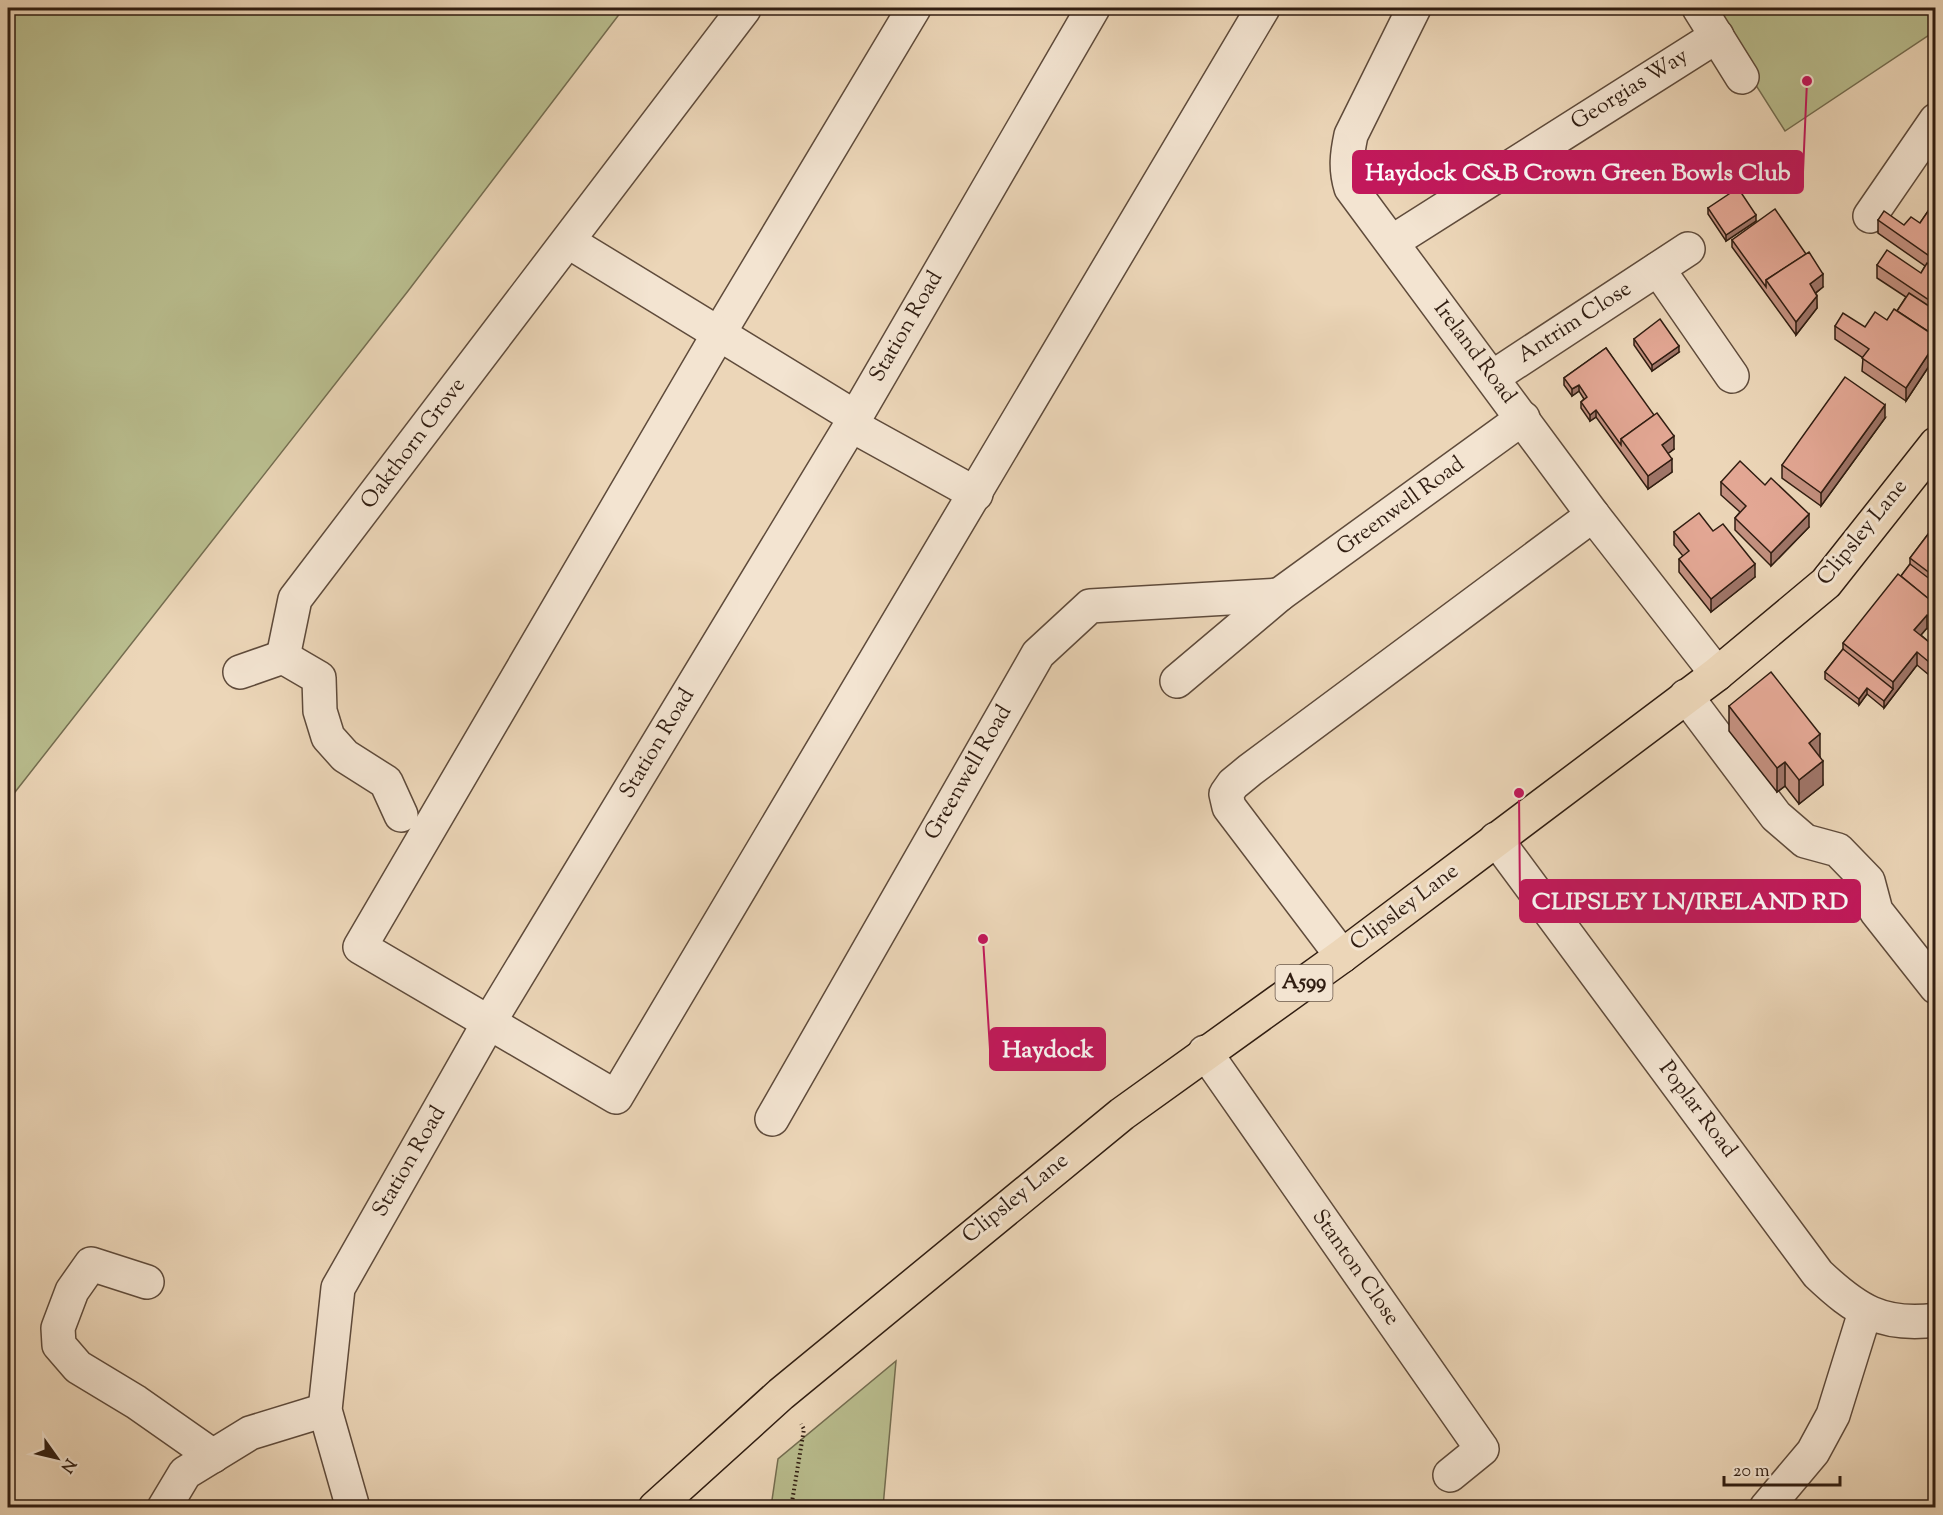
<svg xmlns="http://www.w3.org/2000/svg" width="1943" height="1515" font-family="'Sorts Mill Goudy',serif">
<rect width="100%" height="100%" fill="#ecd6b8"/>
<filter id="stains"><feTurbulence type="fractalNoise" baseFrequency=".00333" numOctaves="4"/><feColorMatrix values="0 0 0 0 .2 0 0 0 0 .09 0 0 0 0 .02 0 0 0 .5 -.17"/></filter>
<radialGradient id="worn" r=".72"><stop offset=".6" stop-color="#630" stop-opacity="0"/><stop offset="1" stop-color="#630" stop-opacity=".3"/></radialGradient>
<g fill="#b9bd8e" stroke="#746d50" stroke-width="1.5">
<polygon points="8,8 624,8 408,291 8,801"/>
<polygon points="1707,8 1935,8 1935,31 1785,131"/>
<polygon points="896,1361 883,1507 771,1507 778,1459"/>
</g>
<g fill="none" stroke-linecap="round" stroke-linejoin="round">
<defs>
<g id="minor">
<polyline points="914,8 718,335 360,947 616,1097 1263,8"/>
<path d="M1414 8 1351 135C1347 154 1345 169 1351 188L1593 515 1717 674"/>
<polyline points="1699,8 1742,77"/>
<polyline points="1870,216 1936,120"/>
<polyline points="569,242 855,417"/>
<polyline points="1392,242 1717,36"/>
<polyline points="1658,269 1732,376"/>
<polyline points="1493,377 1688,249"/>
<polyline points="851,425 976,494"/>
<polyline points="283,657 295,599 744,9"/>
<polyline points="240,672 283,657 319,678 320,711 328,737 345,756 386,782 401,815"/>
<polyline points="1177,681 1279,595 1523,418"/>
<polyline points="1686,696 1776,816 1805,841 1838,850 1868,881 1876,911 1936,987"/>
<path d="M1496 839 1818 1274C1856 1310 1882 1327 1936 1320"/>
<polyline points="1342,956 1229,807 1226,794 1233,784 1250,770 1593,515"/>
<polyline points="1205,1052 1482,1449 1450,1475"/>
<polyline points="772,1119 1038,654 1090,606 1279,595"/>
<polyline points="147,1282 91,1264 72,1291 58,1328 59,1345 78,1367 136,1402 213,1456"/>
<polyline points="164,1508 185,1473 250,1433 325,1410"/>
<polyline points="353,1508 325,1410 338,1288 488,1024 851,425 1093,8"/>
<polyline points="1766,1508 1813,1452 1833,1415 1865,1312"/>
</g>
<polyline id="major" points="655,1508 781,1394 1122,1114 1342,956 1717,674 1826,583 1936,444"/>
</defs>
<use href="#minor" stroke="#5f4b3b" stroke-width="36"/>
<use href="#major" stroke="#301d11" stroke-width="36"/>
<polyline stroke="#301d11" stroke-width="4" stroke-dasharray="1.5 3" stroke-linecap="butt" points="791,1508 804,1429 801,1424"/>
<use href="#minor" stroke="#f3e4d1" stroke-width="33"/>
<use href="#major" stroke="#ecd6b8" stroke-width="33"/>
</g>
<g fill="#c3907f" stroke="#301d11" stroke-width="1.5">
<polygon points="1935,201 1935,357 1906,401 1862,371 1863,358 1835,339 1835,326 1865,327 1887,320 1897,311 1906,297 1877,278 1877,265 1921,273 1925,266 1878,233 1878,220 1904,225 1920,223"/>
<polygon points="1708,208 1756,221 1726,241 1708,214"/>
<polygon points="1732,240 1823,287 1816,293 1817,308 1796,335 1732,247"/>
<polygon points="1634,339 1679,352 1652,371 1634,345"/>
<polygon points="1606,348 1674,449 1668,453 1672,472 1648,489 1596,417 1590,421 1581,408 1581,402 1584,399 1579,391 1572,396 1564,385 1564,378"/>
<polygon points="1885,418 1821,506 1782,478 1782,465"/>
<polygon points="1721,482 1765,485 1809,527 1771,566 1735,530 1735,518 1740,512 1721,495"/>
<polygon points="1935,525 1935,635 1927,628 1921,635 1935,647 1935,680 1917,665 1884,708 1867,694 1859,705 1825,679 1825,672 1843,649 1843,643 1901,576 1910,564 1910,558"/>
<polygon points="1713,531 1755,577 1711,612 1679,572 1679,559 1683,556 1674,545 1674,532"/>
<polygon points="1729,706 1820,757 1823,785 1799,804 1785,786 1777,792 1729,731"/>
</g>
<g fill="#9f7568" stroke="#301d11" stroke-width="1.5">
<polygon points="1756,215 1756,221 1726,241 1726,235"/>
<polygon points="1823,274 1823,287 1810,297 1810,284"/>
<polygon points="1817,296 1817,308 1796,335 1796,322"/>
<polygon points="1935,344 1935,357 1906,401 1906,388"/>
<polygon points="1679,346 1679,352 1652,371 1652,365"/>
<polygon points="1579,385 1579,391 1572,396 1572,389"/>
<polygon points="1885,405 1885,418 1821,506 1821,493"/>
<polygon points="1596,410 1596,417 1590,421 1590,415"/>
<polygon points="1674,436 1674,449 1662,458 1662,445"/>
<polygon points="1672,459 1672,472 1648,489 1648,476"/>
<polygon points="1809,514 1809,527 1771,566 1771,553"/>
<polygon points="1755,564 1755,577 1711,612 1711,599"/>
<polygon points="1927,615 1927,628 1914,643 1914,630"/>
<polygon points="1917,652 1917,665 1884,708 1884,701 1893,689 1893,682"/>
<polygon points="1867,688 1867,694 1859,705 1859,699"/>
<polygon points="1820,734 1820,759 1809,743"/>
<polygon points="1823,761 1823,785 1799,804 1799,780"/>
<polygon points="1785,762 1785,786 1777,792 1777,768"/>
</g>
<g fill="#e3a794" stroke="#301d11" stroke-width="1.5">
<polygon points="1738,188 1756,215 1726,235 1708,208"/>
<polygon points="1935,201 1935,260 1878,220 1884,211 1904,225 1911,217 1920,223"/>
<polygon points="1775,209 1806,254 1766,280 1766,287 1732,240"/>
<polygon points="1887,250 1921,273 1927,263 1935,268 1935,304 1877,265"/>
<polygon points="1809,252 1823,274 1810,284 1817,296 1796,322 1766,280"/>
<polygon points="1909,293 1935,310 1935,336 1897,311"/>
<polygon points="1894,309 1935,336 1935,344 1906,388 1862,358 1869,349 1835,326 1843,313 1865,327 1875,312 1887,320"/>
<polygon points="1660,319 1679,346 1652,365 1634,339"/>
<polygon points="1606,348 1654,415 1621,439 1621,445 1596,410 1590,415 1581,402 1587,397 1579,385 1572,389 1564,378"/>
<polygon points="1845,377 1885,405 1821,493 1782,465"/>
<polygon points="1657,413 1674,436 1662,445 1672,459 1648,476 1621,439"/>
<polygon points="1740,461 1765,485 1771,478 1809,514 1771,553 1735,518 1746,506 1721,482"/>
<polygon points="1699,513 1713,531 1723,524 1755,564 1711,599 1679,559 1689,551 1674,532"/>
<polygon points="1935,525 1935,577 1910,558"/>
<polygon points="1910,564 1935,583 1935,604 1901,576"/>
<polygon points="1898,574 1935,604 1935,622 1927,615 1914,630 1935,647 1935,667 1917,652 1893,682 1843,643"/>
<polygon points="1843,649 1893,689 1884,701 1867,688 1859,699 1825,672"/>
<polygon points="1771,672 1820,734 1809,743 1823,761 1799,780 1785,762 1777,768 1729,706"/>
</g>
<g text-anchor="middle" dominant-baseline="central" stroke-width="6" stroke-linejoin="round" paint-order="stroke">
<rect fill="#f3e4d1" stroke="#6a594b" stroke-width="1.5" x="1275.5" y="965" width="57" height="36" rx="4.5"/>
<g font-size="21" font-weight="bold" fill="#301d11">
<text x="1304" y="983">A599</text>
</g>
<g font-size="22" fill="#301d11" stroke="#f3e4d1">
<text transform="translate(1630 90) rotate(-32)">Georgias Way</text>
<text transform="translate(1575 323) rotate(-33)">Antrim Close</text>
<text transform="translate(907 327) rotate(-60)">Station Road</text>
<text transform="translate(1474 353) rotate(53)">Ireland Road</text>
<text transform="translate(414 444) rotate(-53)">Oakthorn Grove</text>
<text transform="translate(1401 507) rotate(-36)">Greenwell Road</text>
<text transform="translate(1863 533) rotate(-51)">Clipsley Lane</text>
<text transform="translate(658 744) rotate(-59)">Station Road</text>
<text transform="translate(969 773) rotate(-60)">Greenwell Road</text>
<text transform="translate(1405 908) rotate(-37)">Clipsley Lane</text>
<text transform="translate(1697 1110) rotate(53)">Poplar Road</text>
<text transform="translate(410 1162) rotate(-60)">Station Road</text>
<text transform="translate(1016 1199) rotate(-39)">Clipsley Lane</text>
<text transform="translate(1355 1268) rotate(55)">Stanton Close</text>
</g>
</g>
<path fill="none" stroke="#c2185b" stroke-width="2" d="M1807 81L1803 172M1519 793L1520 901M983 939L990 1049"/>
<g fill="#c2185b" stroke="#f3e4d1" stroke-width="2">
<circle cx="1807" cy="81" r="6"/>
<circle cx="1519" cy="793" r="6"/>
<circle cx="983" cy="939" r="6"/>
</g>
<g fill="#c2185b" stroke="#c2185b" stroke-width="2">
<rect x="1353" y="151" width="450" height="42" rx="6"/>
<rect x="1520" y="880" width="340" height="42" rx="6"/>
<rect x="990" y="1028" width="115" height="42" rx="6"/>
</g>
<g font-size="24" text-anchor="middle" font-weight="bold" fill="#fff">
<text x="1578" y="180">Haydock C&amp;B Crown Green Bowls Club</text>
<text x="1690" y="909">CLIPSLEY LN/IRELAND RD</text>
<text x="1048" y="1057">Haydock</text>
</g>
<rect width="1943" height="1515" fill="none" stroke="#ecd6b8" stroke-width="30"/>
<rect x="9" y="9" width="1925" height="1497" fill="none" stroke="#301d11" stroke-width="3"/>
<rect x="15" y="15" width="1913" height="1485" fill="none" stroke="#301d11" stroke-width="1.5"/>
<g transform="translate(57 1458) rotate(124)" stroke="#f3e4d1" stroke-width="4.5" paint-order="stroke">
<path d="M0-4.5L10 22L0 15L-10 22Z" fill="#301d11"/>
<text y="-9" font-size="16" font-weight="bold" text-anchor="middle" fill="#301d11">N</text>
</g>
<path d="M1724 1476v9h116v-9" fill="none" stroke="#301d11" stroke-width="3"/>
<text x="1733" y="1476" font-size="18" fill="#301d11" stroke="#f3e4d1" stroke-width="4.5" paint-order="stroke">20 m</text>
<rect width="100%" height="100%" filter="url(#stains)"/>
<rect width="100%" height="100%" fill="url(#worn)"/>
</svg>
